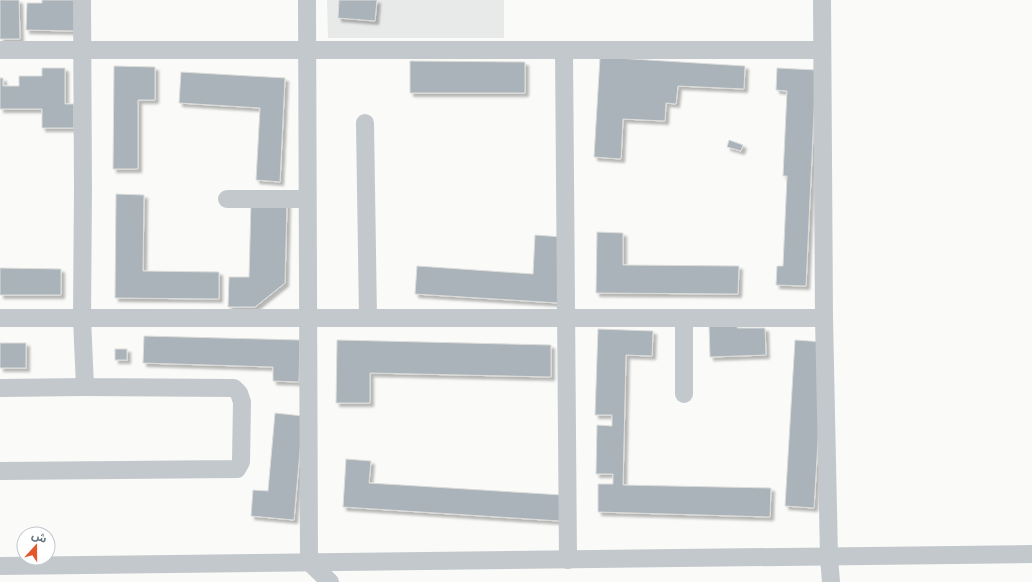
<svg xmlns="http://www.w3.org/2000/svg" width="1032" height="582" font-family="Raleway,'Noto Sans Arabic',sans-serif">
<defs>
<filter id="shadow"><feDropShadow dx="3.5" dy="3.5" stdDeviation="1" flood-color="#0004"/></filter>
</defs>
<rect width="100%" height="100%" fill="#fafaf8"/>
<polygon fill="#e8e9e9" points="327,0 504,0 504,38 328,38"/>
<g fill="#aab3b9" stroke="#dcdcda" filter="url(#shadow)">
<polygon points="0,0 19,0 20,39 0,39"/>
<polygon points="42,0 75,0 74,31 26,30 27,3 42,3"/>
<polygon points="339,0 377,0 375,21 338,18"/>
<polygon points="600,57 745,66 744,89 678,86 676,104 666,103 665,121 623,119 621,159 594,157"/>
<polygon points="410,61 525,62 525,93 410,93"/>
<polygon points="114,66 155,67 155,100 138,100 138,169 113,169"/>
<polygon points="42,68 65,68 65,104 74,104 74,128 42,128 42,109 0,109 0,78 3,78 3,86 19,86 19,76 42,76"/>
<polygon points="777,68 816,70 806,286 776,285 777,266 783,266 787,176 783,176 787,91 776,90"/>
<polygon points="181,72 285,78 280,182 256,180 260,108 179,103"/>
<polygon points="729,140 743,145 741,151 727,147"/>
<polygon points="116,194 144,195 143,271 219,272 219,299 115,298"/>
<polygon points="251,202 287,203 285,283 255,307 228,307 229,277 249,277"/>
<polygon points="597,232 623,233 623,265 739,266 738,294 596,293"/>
<polygon points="535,235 563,237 559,303 415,294 417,266 533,274"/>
<polygon points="0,268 61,269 61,295 0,295"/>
<polygon points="738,325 737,328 765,328 766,355 710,357 709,326"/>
<polygon points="598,329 653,331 652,356 626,355 623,485 771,488 770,517 598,512 598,484 613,484 613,474 596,474 597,425 612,426 612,415 595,415"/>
<polygon points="144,336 300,340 299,382 273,381 273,367 143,363"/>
<polygon points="337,340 551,345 551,377 370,373 370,403 336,403"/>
<polygon points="795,340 824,342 814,508 785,506"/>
<rect x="0" y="343" width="26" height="25"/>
<rect x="115" y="349" width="12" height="11"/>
<polygon points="275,413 303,416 294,520 251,516 253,490 268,491"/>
<polygon points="346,459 371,461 369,483 562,495 560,521 343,507"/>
</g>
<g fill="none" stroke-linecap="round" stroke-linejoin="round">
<g stroke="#c3c8cc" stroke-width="18">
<polyline points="307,0 309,562 330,582"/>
<polyline points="822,0 824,318 829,557 831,582"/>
<polyline points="0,50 822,50"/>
<polyline points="564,50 568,560"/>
<polyline points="365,123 368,318"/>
<polyline points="227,199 307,199"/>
<polyline points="0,318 824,318"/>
<polyline points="0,388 85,387"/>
<polyline points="684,394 684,318"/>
<polyline points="0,471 237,469 241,462 242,402 239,393 234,388 85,387 82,318 83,188 82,0"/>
<polyline points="0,566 1032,554"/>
</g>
</g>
<g transform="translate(36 546) rotate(21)"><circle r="19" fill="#ffffff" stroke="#c1c8cd"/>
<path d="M0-3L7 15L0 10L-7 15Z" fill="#e4572e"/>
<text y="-6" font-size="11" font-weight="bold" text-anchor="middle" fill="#657683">ش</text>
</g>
</svg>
